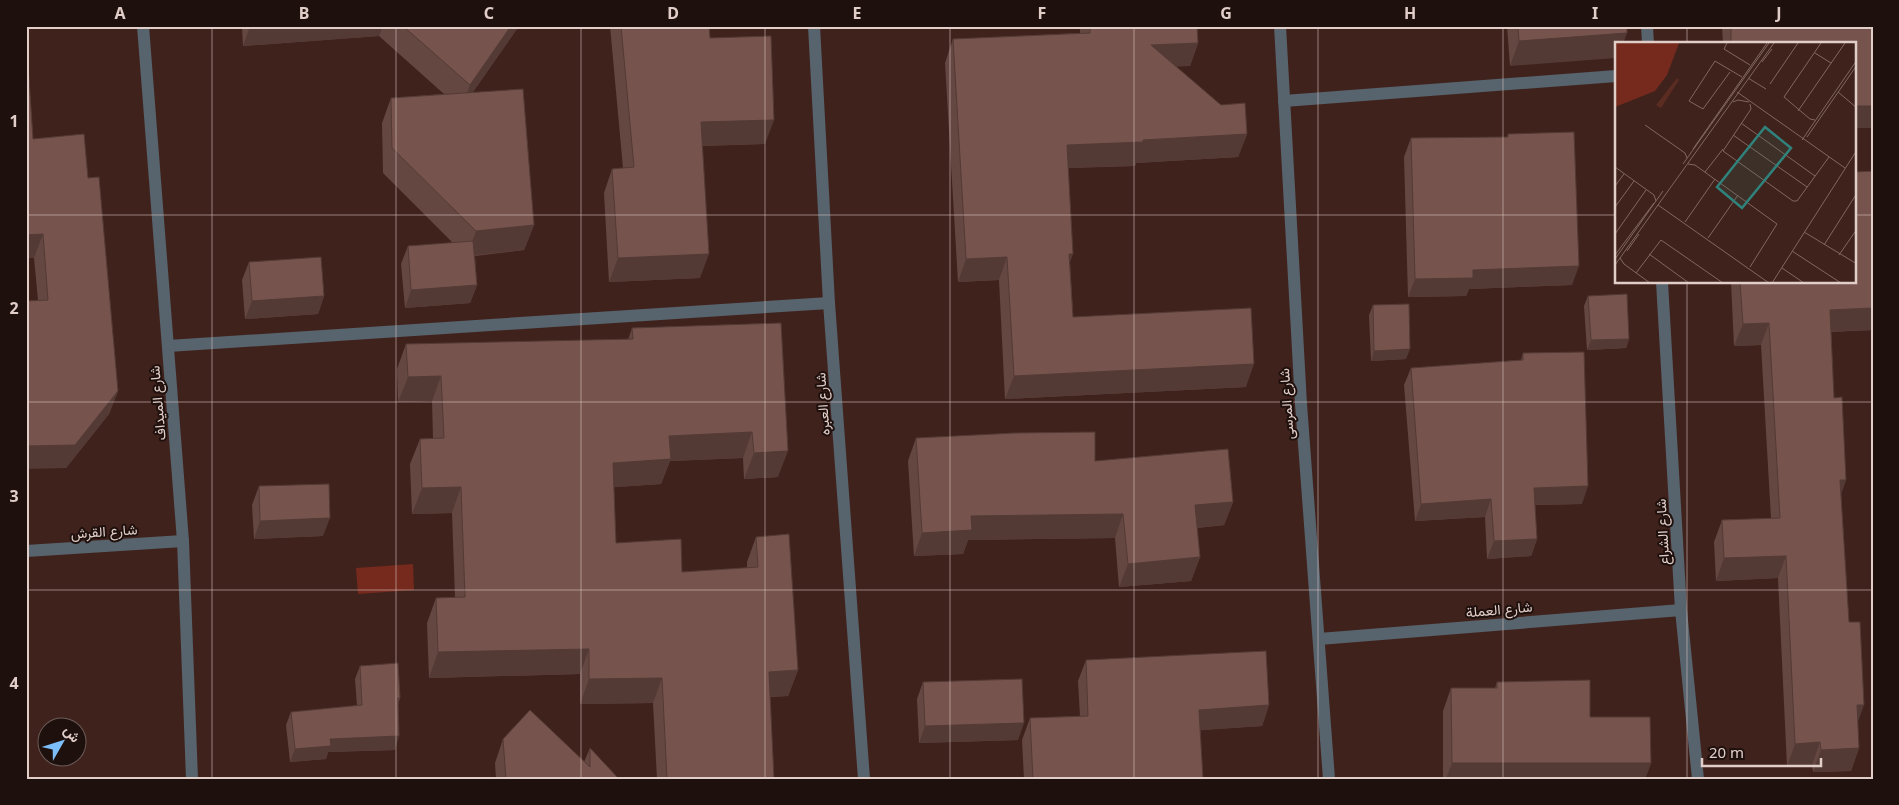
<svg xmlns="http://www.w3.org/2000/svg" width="1899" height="805" font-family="'Noto Sans',Vazirmatn,sans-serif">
<rect width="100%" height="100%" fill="#40221c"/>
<polygon fill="#752a1d" points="413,564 414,590 358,594 356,568"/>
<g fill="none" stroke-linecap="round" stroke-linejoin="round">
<g stroke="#57636d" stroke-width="12">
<polyline points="1284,101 1616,76"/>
<polyline points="168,346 829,303"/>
</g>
<g stroke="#57636d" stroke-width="12">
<polyline points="143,26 183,541 192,779"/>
<polyline points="814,26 829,303 864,779"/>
<polyline points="1280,26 1301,404 1329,779"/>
<polyline points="1647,26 1648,44"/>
<polyline points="1662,282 1681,610 1698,779"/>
<polyline points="26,551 183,541"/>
<polyline points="1319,639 1681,610"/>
</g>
</g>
<g fill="#654741">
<polygon points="242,26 519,26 473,92 534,225 524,250 475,256 477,285 470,303 405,308 401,264 408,246 453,243 383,173 382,123 391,98 444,94 379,36 243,46"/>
<polygon points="610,26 709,26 710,38 765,144 702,146 700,278 609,282 604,193 612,169 623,168"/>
<polygon points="1080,26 1197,26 1198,43 1190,66 1176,66 1247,134 1238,157 1136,163 1135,166 1068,168 1070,262 1073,317 1246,387 1005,399 999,280 958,282 945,63 953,39 1080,33"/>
<polygon points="1507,26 1627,26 1510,66"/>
<polygon points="1722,26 1873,26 1873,128 1855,128 1855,44 1723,44"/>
<polygon points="26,33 33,139 88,178 118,391 109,414 66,468 38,300 34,258 26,258"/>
<polygon points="1508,134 1572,285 1469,289 1466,296 1408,297 1404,157 1411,138 1507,137"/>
<polygon points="1873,171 1873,330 1831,332 1834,398 1846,480 1841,494 1849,622 1857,722 1859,748 1851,771 1813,772 1812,765 1787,766 1778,578 1716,581 1714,542 1722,520 1771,518 1761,345 1734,346 1731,282 1855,282"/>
<polygon points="249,262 324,296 318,314 245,319 242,280"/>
<polygon points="1588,296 1629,339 1626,348 1587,350 1584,306"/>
<polygon points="1373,305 1406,359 1371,361 1369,315"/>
<polygon points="781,323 778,477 744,479 743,458 670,461 661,484 614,487 616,543 682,572 747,568 747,562 756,537 798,670 788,696 770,697 774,779 657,779 653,703 580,704 580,674 429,678 427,623 436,598 455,597 452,513 412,514 410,464 420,439 433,438 432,401 398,402 397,369 406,344 628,340 632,328"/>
<polygon points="1523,353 1582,504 1535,505 1537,539 1531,556 1487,559 1485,517 1415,521 1404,385 1411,368 1521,360"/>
<polygon points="916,438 1095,461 1233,502 1224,525 1197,528 1200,557 1191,581 1119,587 1115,538 968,540 963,554 914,556 908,461"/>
<polygon points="259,486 323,536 254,539 252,505"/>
<polygon points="1086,660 1269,705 1262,726 1200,730 1203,779 1024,779 1022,740 1030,718 1080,716 1078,681"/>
<polygon points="360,666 400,698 398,705 395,750 328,752 326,759 290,762 286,725 291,712 357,706 355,679"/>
<polygon points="923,682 1018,740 919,743 917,699"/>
<polygon points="1497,682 1590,717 1651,763 1645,779 1443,779 1443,711 1451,688 1495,688"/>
<polygon points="503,739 584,762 590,748 619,779 496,779 495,763"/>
</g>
<g fill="#533a35">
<polygon points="250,26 383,26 379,36 243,46"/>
<polygon points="511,26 519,26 461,109 470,85"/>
<polygon points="1627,33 1623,44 1616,44 1616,58 1510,66 1519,41"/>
<polygon points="1198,43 1190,66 1143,68 1151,45"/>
<rect x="1855" y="106" width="18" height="22"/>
<polygon points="774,120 765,144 692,146 701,122"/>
<polygon points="1247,134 1238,157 1136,163 1135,166 1058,168 1067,145"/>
<polygon points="534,225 524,250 467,256 476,231"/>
<polygon points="43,234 34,258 26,258 26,235"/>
<polygon points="709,254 700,278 609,282 618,258"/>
<polygon points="1069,254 1073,254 1065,277"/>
<polygon points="1007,257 999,280 958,282 966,259"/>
<polygon points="1579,266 1572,285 1469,289 1466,296 1408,297 1415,279 1473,270"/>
<polygon points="477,285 470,303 405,308 411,290"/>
<polygon points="324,296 318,314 245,319 252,301"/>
<polygon points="1873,308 1873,330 1822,332 1830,310"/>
<polygon points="1769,323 1761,345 1734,346 1743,324"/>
<polygon points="1629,339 1626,348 1587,350 1591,340"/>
<polygon points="1410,349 1406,359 1371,361 1374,351"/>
<polygon points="1254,364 1246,387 1005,399 1014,376"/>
<polygon points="441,376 432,401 398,402 408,377"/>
<polygon points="118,391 109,414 66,468 26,469 26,446"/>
<polygon points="752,432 743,458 670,461 661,484 604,488 613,463 669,436"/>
<polygon points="788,451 778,477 744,479 754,453"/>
<polygon points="1840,480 1846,480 1838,502"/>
<polygon points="1588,486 1582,504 1527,505 1534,488"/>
<polygon points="461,487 452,513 412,514 422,488"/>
<polygon points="1491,499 1485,517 1415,521 1421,504"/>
<polygon points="1233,502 1224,525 1186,529 1195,505"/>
<polygon points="1123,514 1115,538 968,540 963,554 914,556 922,533 971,516"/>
<polygon points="330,518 323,536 254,539 260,521"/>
<polygon points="1537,539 1531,556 1487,559 1494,541"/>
<polygon points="1786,556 1778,578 1716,581 1724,558"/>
<polygon points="1200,557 1191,581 1119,587 1128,564"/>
<polygon points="589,649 580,674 429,678 438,652"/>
<polygon points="798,670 788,696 760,697 769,672"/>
<polygon points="662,678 653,703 580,704 589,679"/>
<polygon points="1269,705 1262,726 1191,731 1199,710"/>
<polygon points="1857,705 1864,705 1856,727"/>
<polygon points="1024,723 1018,740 919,743 925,726"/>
<polygon points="399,736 395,750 328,752 326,759 290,762 295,749 330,739"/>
<polygon points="1820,742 1812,765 1787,766 1795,744"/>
<polygon points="1859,748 1851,771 1813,772 1821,750"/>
<polygon points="1452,763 1651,763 1645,779 1446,779"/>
</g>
<g fill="#76534c" stroke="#533a35">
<polygon points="403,26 511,26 470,85"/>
<polygon points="621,26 709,26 710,38 771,36 774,120 701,122 709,254 618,258 612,169 634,167"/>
<polygon points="1090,26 1197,26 1198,43 1151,45 1221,105 1245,103 1247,134 1143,140 1143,142 1067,145 1073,254 1069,254 1073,317 1251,308 1254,364 1014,376 1007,257 966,259 953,39 1090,33"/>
<polygon points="1518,26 1627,26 1627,33 1519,41"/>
<polygon points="1731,26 1873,26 1873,106 1855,106 1855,44 1731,44"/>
<polygon points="26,33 33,139 84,134 88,178 99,177 118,391 75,445 26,446 26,301 48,300 43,234 26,235"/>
<polygon points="523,89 534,225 476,231 392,148 391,98"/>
<polygon points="1574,132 1579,266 1473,270 1473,278 1415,279 1411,138 1508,137 1508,134"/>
<polygon points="1873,171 1873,308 1830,310 1834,398 1842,397 1846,480 1840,480 1849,622 1860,622 1864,705 1857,705 1859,748 1821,750 1820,742 1795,744 1786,556 1724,558 1722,520 1780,518 1769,323 1743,324 1740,282 1855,282 1855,172"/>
<polygon points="473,241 477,285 411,290 408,246"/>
<polygon points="321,257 324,296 252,301 249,262"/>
<polygon points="1627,294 1629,339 1591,340 1588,296"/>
<polygon points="1409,304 1410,349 1374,351 1373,305"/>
<polygon points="781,323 788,451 754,453 752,432 669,436 671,459 613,463 616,543 681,539 682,572 758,567 756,537 789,534 798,670 769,672 774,779 667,779 662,678 589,679 589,649 438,652 436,598 465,597 461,487 422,488 420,439 444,438 441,376 408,377 406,344 633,339 632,328"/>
<polygon points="1584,352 1588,486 1534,488 1537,539 1494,541 1491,499 1421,504 1411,368 1523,360 1523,353"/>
<polygon points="1095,432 1095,461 1228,449 1233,502 1195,505 1200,557 1128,564 1123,514 971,516 972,530 922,533 916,438 1015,433"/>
<polygon points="329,484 330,518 260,521 259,486"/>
<polygon points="1266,651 1269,705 1199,710 1203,779 1033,779 1030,718 1088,716 1086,660"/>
<polygon points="398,663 400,698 398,698 399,736 330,739 331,746 295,749 291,712 362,705 360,666"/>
<polygon points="1022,679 1024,723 925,726 923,682"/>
<polygon points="1590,680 1590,717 1650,717 1651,763 1452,763 1451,688 1497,688 1497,682"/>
<polygon points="530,710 590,767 590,748 619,779 506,779 503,739"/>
</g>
<path fill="none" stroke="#e2cec9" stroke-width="1" stroke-opacity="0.55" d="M212 26V779M396 26V779M581 26V779M765 26V779M950 26V779M1134 26V779M1318 26V779M1503 26V779M1687 26V44M26 215H1616M1855 215H1873M1687 282V779M26 402H1873M26 590H1873"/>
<g text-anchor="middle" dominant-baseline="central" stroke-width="4" stroke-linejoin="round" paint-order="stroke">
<g font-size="14" fill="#e2cec9" stroke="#1e100d">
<text transform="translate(157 403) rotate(-95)">شارع الميداف</text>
<text transform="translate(822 404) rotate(-94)">شارع العبره</text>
<text transform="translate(1286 404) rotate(-94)">شارع المرسى</text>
<text transform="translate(104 531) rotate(-4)">شارع القرش</text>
<text transform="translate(1662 532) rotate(-93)">شارع الشراع</text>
<text transform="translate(1499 609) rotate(-5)">شارع العملة</text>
</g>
</g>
<g transform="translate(1615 42)">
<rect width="241" height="241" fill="#40221c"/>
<path d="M62 36 64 38 46 66 41 63Z" fill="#5a2c22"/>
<path d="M0 1H64L52 33 40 49 0 65Z" fill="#752a1d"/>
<path fill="none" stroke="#816761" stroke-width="1" d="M112 1 109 7 135 23M200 11 216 21M147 20 157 7M115 30 88 67 74 59 100 19 127 35M133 36 151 47M155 42 183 1M122 50 230 126M223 50 242 66M118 60 123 58 134 60M135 62 136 67 108 109 178 159H182L214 115M183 69 230 1M200 78 195 77 169 55 206 1M126 81 200 134M30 83 70 111 72 116M118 93 192 145M192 95 242 23M187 98 242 18M78 107 152 1M68 122 154 1M73 122 80 123 162 182 135 225M0 125 39 153 41 159M90 130 108 107M0 144 9 132M43 163 154 241M0 165 19 139M70 180 100 137M189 190 242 222M0 192 31 148M93 196 123 153M209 203 242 151M12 209 24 192M177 209 226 241M34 212 74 241M0 213 39 161M224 213 242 187M5 216 9 222 35 241M0 217 48 149M0 223 159 1M167 226 189 241M21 231 46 198 108 241M157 241 242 108"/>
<path fill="#2f837c" fill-opacity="0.15" stroke="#2f837c" stroke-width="2.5" d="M150 85 176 106 127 166 102 145Z"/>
<rect width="241" height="241" fill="none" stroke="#e2cec9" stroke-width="2.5"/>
</g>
<rect width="1899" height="805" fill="none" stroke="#1e100d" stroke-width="55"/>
<g transform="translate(62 742) rotate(51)"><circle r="24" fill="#1e100d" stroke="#6c5c58"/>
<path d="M0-4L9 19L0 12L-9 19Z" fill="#7cbef9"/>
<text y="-8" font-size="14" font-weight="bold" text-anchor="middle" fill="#e2cec9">ش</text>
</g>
<path d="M1702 758v8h119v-8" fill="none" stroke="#e2cec9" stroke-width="2.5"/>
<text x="1709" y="758" font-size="15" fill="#e2cec9" stroke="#1e100d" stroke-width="4" paint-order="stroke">20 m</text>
<rect x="28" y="28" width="1844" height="750" fill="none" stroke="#e2cec9" stroke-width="2"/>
<g font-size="16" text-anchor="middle" font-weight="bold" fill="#e2cec9">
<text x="120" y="19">A</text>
<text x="304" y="19">B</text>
<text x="489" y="19">C</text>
<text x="673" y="19">D</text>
<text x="857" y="19">E</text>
<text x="1042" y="19">F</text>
<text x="1226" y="19">G</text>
<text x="1410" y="19">H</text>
<text x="1595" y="19">I</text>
<text x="1779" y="19">J</text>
<text x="14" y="127">1</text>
<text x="14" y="314">2</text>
<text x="14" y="502">3</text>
<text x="14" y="689">4</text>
</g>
</svg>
